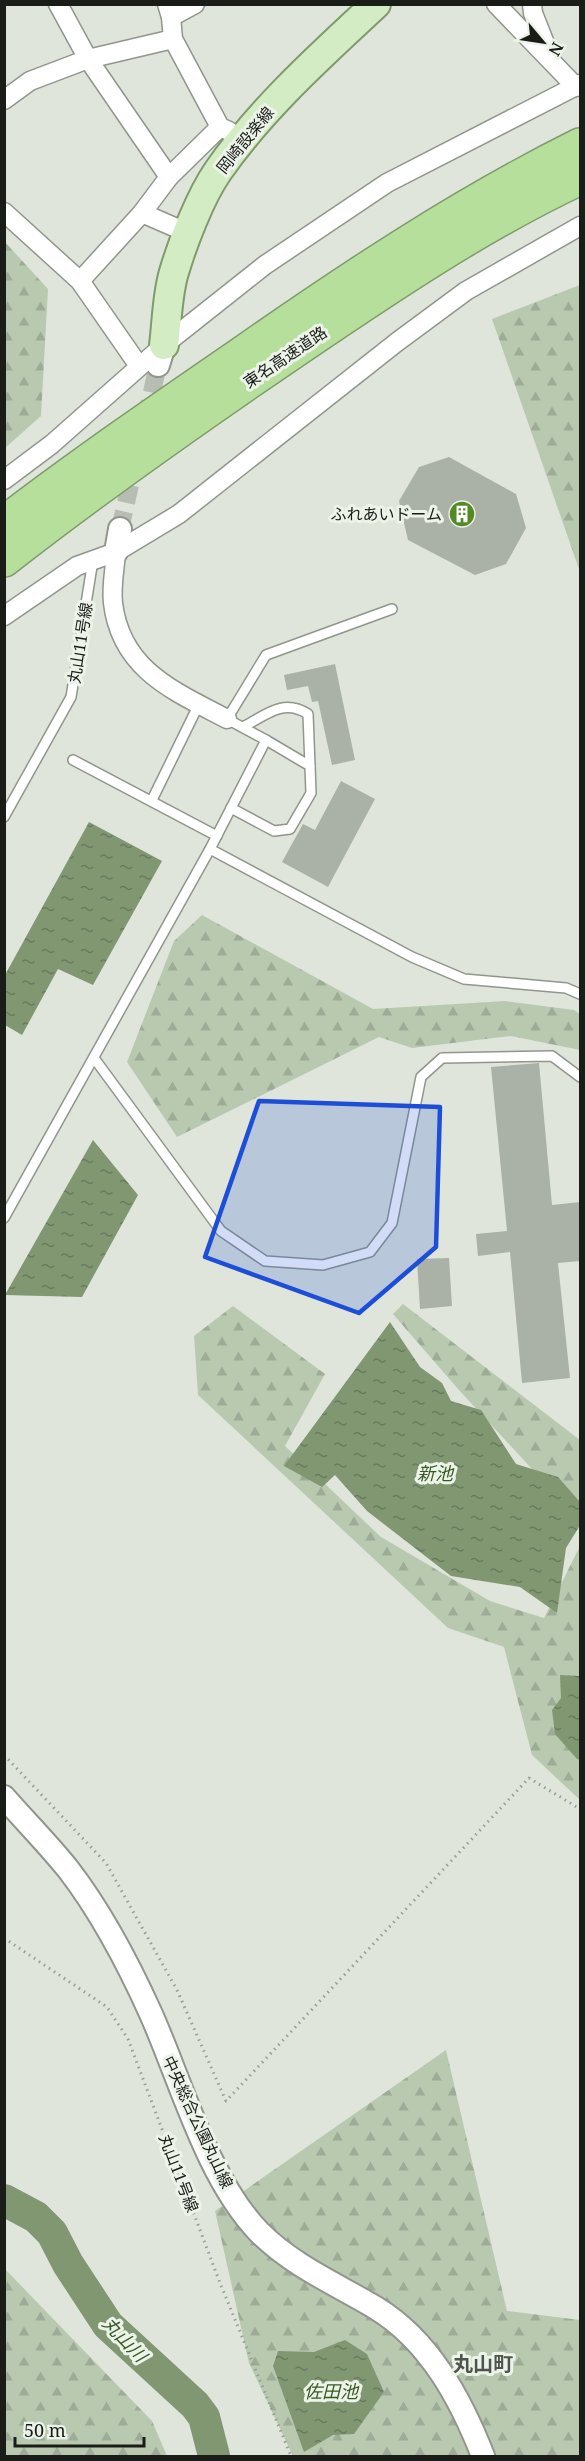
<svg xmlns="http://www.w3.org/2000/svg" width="585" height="2461" font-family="'Noto Serif','Noto Sans JP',serif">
<defs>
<pattern id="forest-firs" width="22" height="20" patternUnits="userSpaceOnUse" patternTransform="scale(1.5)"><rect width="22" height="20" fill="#b9c9b0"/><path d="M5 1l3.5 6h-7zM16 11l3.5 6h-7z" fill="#9eac97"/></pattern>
<pattern id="water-ripples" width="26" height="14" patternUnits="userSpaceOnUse" patternTransform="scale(1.5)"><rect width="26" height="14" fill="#809772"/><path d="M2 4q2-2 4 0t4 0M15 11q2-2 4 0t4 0" fill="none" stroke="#687a5d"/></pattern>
</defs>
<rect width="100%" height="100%" fill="#dfe5db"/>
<g fill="url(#forest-firs)">
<polygon points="5,242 48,289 41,416 5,448"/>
<polygon points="580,285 580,572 492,319"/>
<polygon points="202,915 373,1009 505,1001 574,1010 580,1014 580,1050 511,1036 412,1048 379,1037 177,1137 127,1062 174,941"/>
<polygon points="403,1304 580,1440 580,1521 458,1389 393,1314"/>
<polygon points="233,1306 325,1374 285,1446 381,1537 490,1601 544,1618 580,1546 580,1800 532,1755 504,1647 448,1628 198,1395 194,1336"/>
<polygon points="446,2050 507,2311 580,2320 580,2456 293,2456 249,2363 215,2211"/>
<polygon points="4,2268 152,2421 167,2456 5,2456"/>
</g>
<g fill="url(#water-ripples)">
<polygon points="89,822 162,861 93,985 58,969 22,1035 5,1025 5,975"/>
<polygon points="93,1140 138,1195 82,1297 5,1295"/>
<polygon points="390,1322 420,1367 442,1383 451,1401 481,1410 516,1464 558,1477 580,1502 579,1527 566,1548 557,1613 520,1587 451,1576 367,1511 335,1475 322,1487 284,1466"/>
<polygon points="560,1675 580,1676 580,1760 577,1759 555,1734 552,1710 561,1698"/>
<polygon points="345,2340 367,2354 384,2392 354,2434 333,2435 304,2452 273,2366 278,2351 314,2352"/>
</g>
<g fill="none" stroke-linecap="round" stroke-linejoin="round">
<polyline stroke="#809772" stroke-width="32" points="4,2200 36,2217 52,2233 68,2264 108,2325 195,2405 204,2417 214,2456"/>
</g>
<g fill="#aab1a7">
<polygon points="449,457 516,494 526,528 506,564 475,575 408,540 399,501 419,467"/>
<polygon points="335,664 355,760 332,765 318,701 312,702 308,686 287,690 284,675"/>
<polygon points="341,781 375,799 328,887 282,862 303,824 315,830"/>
<polygon points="539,1063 552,1205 580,1202 580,1261 558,1263 570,1378 522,1383 510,1252 478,1256 476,1234 507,1231 491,1067"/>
<polygon points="449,1258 452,1306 420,1309 417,1259"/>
</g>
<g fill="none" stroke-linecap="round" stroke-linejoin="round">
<g stroke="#b8bdb4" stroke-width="18" stroke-dasharray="18 9" stroke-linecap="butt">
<polyline points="146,419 158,365"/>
<polyline points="120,529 135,463"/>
</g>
<defs>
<g id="service">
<path d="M243 727C266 715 283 698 308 714L310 766"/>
<polyline points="73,760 217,836"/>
<polyline points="152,800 199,704"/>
<polyline points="231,808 274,831 290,829 311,793 310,766 266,740"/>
<polyline points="4,817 71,697 93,560"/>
<polyline points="210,849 412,957 464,979 566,988 580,994"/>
<polyline points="94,1058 221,1231 265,1261 323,1265 370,1252 392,1223 421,1077 442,1058 552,1056 580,1077"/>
<polyline points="4,1218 210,849 266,740 227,719 266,655 392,609"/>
</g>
<g id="minor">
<polyline points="58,4 88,59 169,177"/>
<polyline points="167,4 171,17 173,39 220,127 229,131"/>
<polyline points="496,4 576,87"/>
<polyline points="532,4 533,13 548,51"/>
<polyline points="171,17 195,4"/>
<polyline points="4,100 30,81 88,59 173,39"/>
<polyline points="4,212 80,281 139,366"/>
<polyline points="142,213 188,233"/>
<polyline points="80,281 142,213 169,177 220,127"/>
<polyline points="4,480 52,444 164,345 265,265 387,183 580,84"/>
<path d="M116 552C115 568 111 587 113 603 121 670 174 691 227 719"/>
<polyline points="4,616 77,566 116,552 179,514 397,342 466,291 580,226"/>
</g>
<g id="tertiary">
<polyline points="158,365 164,345"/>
<polyline points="116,552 120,529"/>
<path d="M4 1797C25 1821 48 1844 68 1869 102 1913 128 1963 151 2014 181 2081 207 2178 259 2232 293 2266 336 2284 376 2308 430 2341 461 2400 483 2456"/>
</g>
<path id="primary" d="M164 345C167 322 167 295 174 272 183 242 200 197 218 171 262 108 320 56 376 4"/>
<g id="motorway">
<path d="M4 523C81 464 161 409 241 354 350 278 461 204 580 145"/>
<path d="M4 560C100 485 200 415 300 347 390 286 482 224 580 178"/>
</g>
</defs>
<use href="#service" stroke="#90968c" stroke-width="12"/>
<use href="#minor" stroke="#90968c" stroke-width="21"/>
<use href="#tertiary" stroke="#90968c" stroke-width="26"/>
<use href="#primary" stroke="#7f9b6d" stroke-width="32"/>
<use href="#motorway" stroke="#7f9b6d" stroke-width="36"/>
<g stroke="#989d95" stroke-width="3" stroke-dasharray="1.5 4.5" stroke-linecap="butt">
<polyline points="4,1755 106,1863 177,1990 226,2101 529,1778 580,1809"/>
<polyline points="4,1938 107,2007 128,2039 220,2283 291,2456"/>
</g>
<use href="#service" stroke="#fff" stroke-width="9"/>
<use href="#minor" stroke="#fff" stroke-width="18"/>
<use href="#tertiary" stroke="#fff" stroke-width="22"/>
<use href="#primary" stroke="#d3ecc3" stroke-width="28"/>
<use href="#motorway" stroke="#b5df9b" stroke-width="33"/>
</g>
<path fill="#1d4ed8" fill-opacity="0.2" stroke="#1d4ed8" stroke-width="4.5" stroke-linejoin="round" d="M259 1101 440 1107 436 1247 359 1313 205 1257Z"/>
<defs>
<symbol id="building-disc" viewBox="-11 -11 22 22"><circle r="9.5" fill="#538a25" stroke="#ecf3e9"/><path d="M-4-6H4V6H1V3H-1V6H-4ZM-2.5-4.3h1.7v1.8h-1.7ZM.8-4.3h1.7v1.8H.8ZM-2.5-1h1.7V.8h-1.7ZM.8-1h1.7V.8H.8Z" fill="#fff"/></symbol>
</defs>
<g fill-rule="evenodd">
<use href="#building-disc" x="447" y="499" width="30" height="30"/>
</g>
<g text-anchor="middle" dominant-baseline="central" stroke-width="6" stroke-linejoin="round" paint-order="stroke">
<g font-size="16" fill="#1a1c18" stroke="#ecf3e9">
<text transform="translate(245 140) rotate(-51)">岡崎設楽線</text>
<text transform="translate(285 357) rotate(-34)">東名高速道路</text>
<text transform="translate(80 643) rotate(-81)">丸山11号線</text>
<text transform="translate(198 2122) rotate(65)">中央総合公園丸山線</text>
<text transform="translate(179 2173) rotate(69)">丸山11号線</text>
</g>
<g font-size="16" fill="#1a1c18" stroke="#ecf3e9" text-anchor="end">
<text x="442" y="514">ふれあいドーム</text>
</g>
<g font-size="18" font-style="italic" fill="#385821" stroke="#ecf3e9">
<text x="435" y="1473">新池</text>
<text transform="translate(125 2339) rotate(46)">丸山川</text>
<text x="331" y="2391">佐田池</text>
</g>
<g font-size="20" font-weight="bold" fill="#4f544c" stroke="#ecf3e9">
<text x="483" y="2363">丸山町</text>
</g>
</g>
<rect width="585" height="2461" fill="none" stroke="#1a1c18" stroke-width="12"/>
<g transform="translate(543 42) rotate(119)" stroke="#ecf3e9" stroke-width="4.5" paint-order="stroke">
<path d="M0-4.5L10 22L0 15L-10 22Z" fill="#1a1c18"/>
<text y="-9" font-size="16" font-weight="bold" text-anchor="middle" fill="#1a1c18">N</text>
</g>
<path d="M15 2437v9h129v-9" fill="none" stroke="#1a1c18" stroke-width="3"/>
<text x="24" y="2437" font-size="18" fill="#1a1c18" stroke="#ecf3e9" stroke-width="4.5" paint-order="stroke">50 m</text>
</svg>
